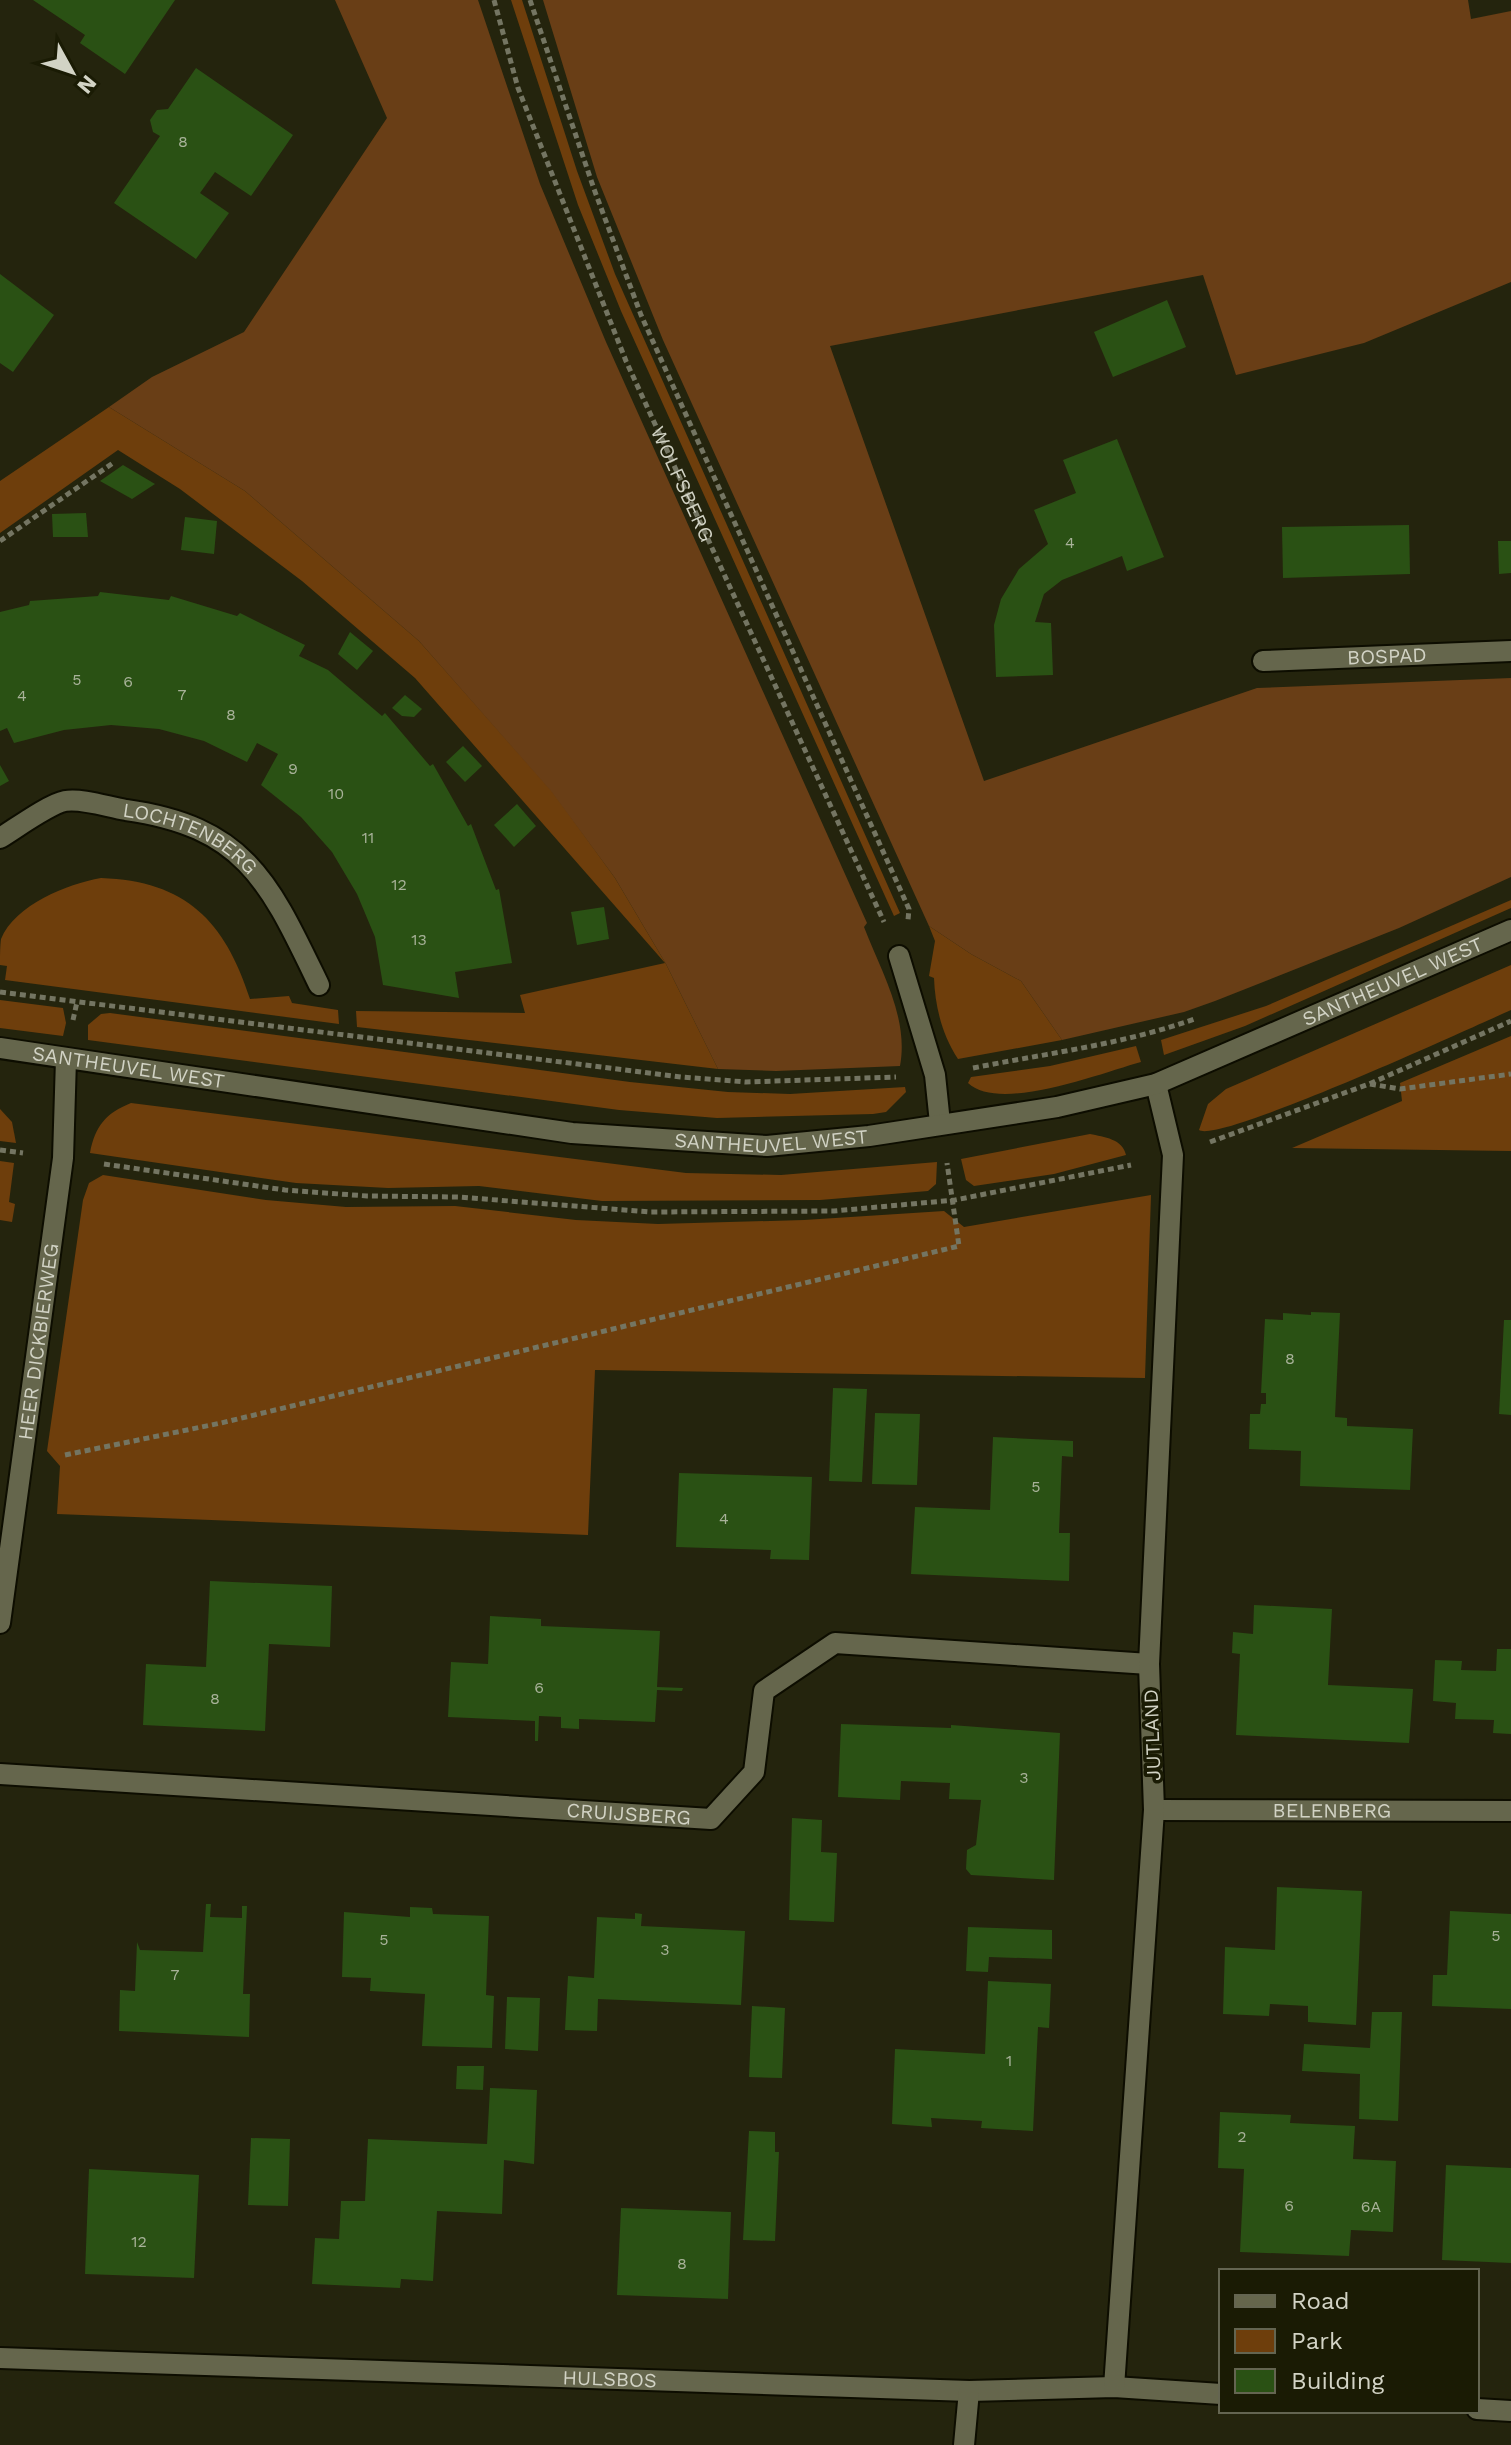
<svg xmlns="http://www.w3.org/2000/svg" width="1511" height="2445" font-family="'Work Sans',sans-serif">
<rect width="100%" height="100%" fill="#24240d"/>
<g fill="#6e3e0c">
<polygon points="511,0 522,0 577,171 615,274 900,913 894,916 621,311 578,205"/>
<polygon points="109,407 245,491 419,641 552,791 615,878 666,964 718,1069 357,1027 356,1011 525,1013 520,995 665,963 415,678 302,581 180,489 118,450 0,533 0,481"/>
<path d="M101 878C186 881 225 921 250 999L289 996 292 1003 338 1010 339 1024 5 980 7 966 0 965C0 957 0 946 1 939 15 905 67 884 101 878Z"/>
<polygon points="1511,900 1511,908 1245,1026 1164,1055 1161,1040 1266,1006"/>
<path d="M929 926 971 954 1021 981 1062 1040 958 1059C942 1035 935 1006 934 978L929 976 935 941Z"/>
<path d="M1511 965V1010C1473 1027 1219 1144 1199 1130L1208 1104 1226 1089Z"/>
<polygon points="0,1000 63,1008 66,1023 63,1036 0,1028"/>
<polygon points="110,1013 630,1082 728,1092 790,1094 905,1087 906,1092 886,1112 873,1114 717,1118 619,1110 88,1040 88,1025 101,1014"/>
<polygon points="1511,1036 1511,1151 1292,1148 1402,1101 1400,1083"/>
<path d="M1136 1046 1141 1062C1101 1073 1000 1113 968 1083L971 1077 1050 1066Z"/>
<path d="M131 1103 686 1173 781 1175 937 1162 936 1184 928 1191 820 1200 602 1201 479 1186 388 1188 296 1183 90 1153C95 1126 106 1113 131 1103Z"/>
<polygon points="0,1109 12,1122 16,1143 0,1141"/>
<path d="M1090 1134C1104 1137 1123 1139 1126 1155L1054 1174 974 1186 966 1180 961 1159Z"/>
<polygon points="0,1161 14,1163 9,1202 15,1204 12,1222 0,1220"/>
<polygon points="103,1175 266,1200 346,1207 455,1206 576,1220 658,1224 804,1220 944,1211 964,1227 1151,1195 1145,1378 595,1370 588,1535 57,1514 60,1466 47,1451 83,1200 89,1183"/>
</g>
<g fill="#693e16">
<path d="M335 0H478L540 184 606 342 867 923 864 927C881 971 909 1018 900 1066L776 1071 718 1069 666 964 615 878 551 791 419 641 245 491 109 407 152 377 244 332 387 118Z"/>
<polygon points="543,0 1468,0 1471,19 1511,11 1511,282 1364,343 1236,375 1203,275 830,346 984,781 1257,688 1511,678 1511,877 1399,928 1215,1001 1184,1012 1062,1040 1021,981 971,954 929,926 663,340 597,177"/>
</g>
<g fill="#2a5114">
<polygon points="33,0 175,0 125,74 80,43 85,35"/>
<polygon points="196,68 293,135 251,196 215,172 200,193 229,213 196,259 114,203 160,136 153,132 150,120 157,110 168,109"/>
<polygon points="0,274 54,315 13,372 0,363"/>
<polygon points="1167,300 1186,347 1113,377 1094,332"/>
<polygon points="1117,439 1164,557 1127,571 1122,556 1062,580 1044,594 1035,622 1051,623 1053,675 996,677 994,625 1001,599 1019,569 1048,544 1034,510 1076,493 1063,460"/>
<polygon points="123,465 155,484 132,499 100,481"/>
<polygon points="86,513 88,537 53,537 52,514"/>
<polygon points="185,517 217,521 214,554 181,550"/>
<polygon points="1409,525 1410,574 1283,578 1282,527"/>
<polygon points="1498,541 1511,541 1511,573 1499,574"/>
<polygon points="100,592 169,600 171,596 237,616 240,613 305,645 299,656 328,670 382,716 385,713 430,766 433,764 468,826 471,824 496,890 499,889 512,963 455,972 459,998 383,985 375,937 357,894 332,852 301,817 261,785 278,754 257,743 247,762 204,741 159,729 111,725 64,730 14,743 7,728 0,731 0,612 29,605 30,601 98,596"/>
<polygon points="350,632 373,651 357,670 338,654"/>
<polygon points="405,695 422,709 414,717 402,716 392,708"/>
<polygon points="463,746 482,766 465,782 446,762"/>
<polygon points="0,765 9,781 0,786"/>
<polygon points="517,804 536,826 514,847 494,825"/>
<polygon points="604,907 609,939 577,945 571,912"/>
<polygon points="1311,1312 1340,1313 1335,1417 1347,1418 1347,1426 1413,1429 1410,1490 1300,1486 1301,1451 1249,1449 1250,1414 1260,1414 1261,1404 1266,1404 1266,1393 1261,1393 1265,1319 1283,1320 1283,1313 1311,1315"/>
<polygon points="1504,1320 1511,1320 1511,1415 1499,1414"/>
<polygon points="833,1388 867,1389 862,1482 829,1481"/>
<polygon points="875,1413 920,1414 917,1485 872,1484"/>
<polygon points="993,1437 1073,1441 1073,1457 1062,1456 1059,1533 1070,1533 1069,1581 911,1574 915,1507 990,1510"/>
<polygon points="679,1473 812,1477 809,1560 770,1559 771,1550 676,1547"/>
<polygon points="210,1581 332,1586 330,1647 269,1644 265,1731 143,1725 146,1664 206,1667"/>
<polygon points="1254,1605 1332,1609 1328,1685 1413,1689 1409,1743 1236,1735 1240,1654 1232,1653 1233,1632 1253,1634"/>
<polygon points="490,1616 541,1619 541,1626 660,1631 657,1687 683,1688 682,1691 657,1690 655,1722 579,1719 579,1729 561,1728 561,1717 539,1716 538,1741 535,1741 535,1721 448,1717 451,1662 488,1664"/>
<polygon points="1497,1649 1511,1649 1511,1734 1493,1733 1494,1720 1455,1719 1456,1703 1433,1701 1435,1660 1462,1661 1461,1670 1496,1671"/>
<polygon points="841,1724 951,1728 951,1725 1060,1733 1054,1880 971,1875 966,1869 967,1850 976,1845 981,1800 949,1799 950,1783 901,1781 900,1800 838,1797"/>
<polygon points="792,1818 822,1820 821,1852 837,1853 834,1922 789,1920"/>
<polygon points="1277,1887 1362,1891 1356,2025 1308,2022 1308,2006 1270,2004 1269,2016 1223,2014 1225,1947 1275,1950"/>
<polygon points="206,1904 211,1904 210,1917 242,1918 242,1906 247,1906 243,1994 250,1994 249,2037 119,2031 120,1990 135,1991 137,1942 140,1950 203,1952"/>
<polygon points="410,1907 432,1908 433,1914 489,1916 486,1995 494,1996 492,2048 422,2046 425,1994 370,1991 371,1978 342,1977 344,1912 410,1917"/>
<polygon points="1450,1911 1511,1914 1511,2009 1432,2006 1433,1975 1447,1975"/>
<polygon points="635,1913 642,1914 641,1926 745,1931 741,2005 598,1999 597,2031 565,2030 568,1976 594,1978 597,1917 635,1919"/>
<polygon points="968,1927 1052,1930 1052,1959 989,1957 988,1972 966,1971"/>
<polygon points="988,1981 1051,1984 1049,2028 1038,2027 1033,2131 981,2128 982,2121 931,2118 932,2127 892,2124 895,2049 985,2054"/>
<polygon points="507,1997 540,1998 538,2051 505,2049"/>
<polygon points="752,2006 785,2008 782,2078 749,2077"/>
<polygon points="1372,2012 1402,2012 1398,2121 1359,2119 1360,2074 1302,2071 1304,2044 1370,2048"/>
<polygon points="457,2066 484,2066 483,2090 456,2089"/>
<polygon points="490,2088 537,2090 534,2164 504,2160 502,2214 437,2211 433,2281 401,2279 400,2288 312,2284 315,2238 339,2239 341,2201 365,2201 368,2139 487,2144"/>
<polygon points="1220,2112 1291,2115 1290,2123 1355,2126 1353,2159 1396,2161 1393,2232 1351,2230 1349,2256 1240,2252 1244,2169 1218,2168"/>
<polygon points="749,2131 775,2132 775,2152 779,2152 775,2241 743,2240"/>
<polygon points="251,2138 290,2139 288,2206 248,2205"/>
<polygon points="1446,2165 1511,2168 1511,2263 1442,2260"/>
<polygon points="89,2169 199,2175 194,2278 85,2274"/>
<polygon points="621,2208 731,2212 728,2299 617,2295"/>
</g>
<g fill="none" stroke-linecap="round" stroke-linejoin="round">
<defs>
<g id="minor">
<path id="s2" d="M1263 661 1511 651"/>
<path id="s3" d="M0 838C15 829 49 804 65 801 82 798 108 807 126 810 247 827 270 884 319 985"/>
<polyline points="899,956 935,1075 940,1123"/>
<path id="s4" d="M0 1623 63 1158 66 1059"/>
<path id="s5" d="M0 1774 711 1819 754 1772 764 1691 835 1643 1149 1664"/>
<path id="s6" d="M1154 1810 1511 1811"/>
<path id="s7" d="M0 2358 969 2391 1114 2387 1221 2394"/>
<polyline points="1114,2387 1154,1810 1149,1664 1173,1155 1156,1084"/>
<polyline points="1477,2409 1511,2411"/>
<polyline points="964,2445 969,2391"/>
</g>
<g id="tertiary">
<path id="s8" d="M0 1048 572 1133 767 1146 869 1136 1057 1107 1156 1084 1511 930"/>
</g>
</defs>
<use href="#minor" stroke="#0d0d00" stroke-width="24"/>
<use href="#tertiary" stroke="#0d0d00" stroke-width="24"/>
<g stroke="#747562" stroke-width="5" stroke-dasharray="6 4" stroke-linecap="butt">
<path id="s1" d="M494 0 518 88 626 361 884 922"/>
<polyline points="530,0 594,189 641,315 909,909 908,920"/>
<polyline points="0,541 113,463"/>
<polyline points="0,992 681,1077 746,1082 896,1077"/>
<polyline points="73,1020 77,1002"/>
<path d="M973 1068C1048 1053 1126 1044 1197 1018"/>
<polyline points="1370,1084 1400,1089 1511,1074"/>
<polyline points="1210,1142 1369,1084 1511,1021"/>
<polyline points="0,1150 23,1153"/>
<polyline points="104,1164 285,1190 367,1196 458,1197 651,1212 834,1211 955,1200 1131,1165"/>
<polyline points="65,1455 221,1423 959,1246 947,1163"/>
</g>
<use href="#minor" stroke="#65664c" stroke-width="20"/>
<use href="#tertiary" stroke="#65664c" stroke-width="20"/>
</g>
<g text-anchor="middle" dominant-baseline="central" stroke-width="7" stroke-linejoin="round" paint-order="stroke">
<g font-size="16" fill="#a8b299">
<text x="183" y="141">8</text>
<text x="1070" y="542">4</text>
<text x="77" y="679">5</text>
<text x="128" y="681">6</text>
<text x="182" y="694">7</text>
<text x="22" y="695">4</text>
<text x="231" y="714">8</text>
<text x="293" y="768">9</text>
<text x="336" y="793">10</text>
<text x="368" y="837">11</text>
<text x="399" y="884">12</text>
<text x="419" y="939">13</text>
<text x="1290" y="1358">8</text>
<text x="1036" y="1486">5</text>
<text x="724" y="1518">4</text>
<text x="539" y="1687">6</text>
<text x="215" y="1698">8</text>
<text x="1024" y="1777">3</text>
<text x="1496" y="1935">5</text>
<text x="384" y="1939">5</text>
<text x="665" y="1949">3</text>
<text x="175" y="1974">7</text>
<text x="1009" y="2060">1</text>
<text x="1242" y="2136">2</text>
<text x="1289" y="2205">6</text>
<text x="1371" y="2206">6A</text>
<text x="139" y="2241">12</text>
<text x="682" y="2263">8</text>
</g>
<g font-size="20" fill="#d2d3c5" stroke="#1a1b04">
<text stroke="none"><textPath href="#s1" startOffset="520">WOLFSBERG</textPath></text>
<text stroke="none"><textPath href="#s2" startOffset="124">BOSPAD</textPath></text>
<text stroke="none"><textPath href="#s3" startOffset="208">LOCHTENBERG</textPath></text>
<text stroke="none"><textPath href="#s8" startOffset="1426">SANTHEUVEL WEST</textPath></text>
<text stroke="none"><textPath href="#s8" startOffset="130">SANTHEUVEL WEST</textPath></text>
<text stroke="none"><textPath href="#s8" startOffset="778">SANTHEUVEL WEST</textPath></text>
<text stroke="none"><textPath href="#s4" startOffset="284">HEER DICKBIERWEG</textPath></text>
<text transform="translate(1152 1735) rotate(-92)">JUTLAND</text>
<text stroke="none"><textPath href="#s6" startOffset="178">BELENBERG</textPath></text>
<text stroke="none"><textPath href="#s5" startOffset="630">CRUIJSBERG</textPath></text>
<text stroke="none"><textPath href="#s7" startOffset="610">HULSBOS</textPath></text>
</g>
</g>
<rect x="1219" y="2269" width="260" height="144" fill="#1a1b04" stroke="#646551" stroke-width="2"/>
<rect x="1235" y="2295" width="40" height="12" fill="#65664c" stroke="#646551" stroke-width="2"/>
<text x="1291" y="2309" font-size="24" fill="#d2d3c5">Road</text>
<rect x="1235" y="2329" width="40" height="24" fill="#6e3e0c" stroke="#646551" stroke-width="2"/>
<text x="1291" y="2349" font-size="24" fill="#d2d3c5">Park</text>
<rect x="1235" y="2369" width="40" height="24" fill="#2a5114" stroke="#646551" stroke-width="2"/>
<text x="1291" y="2389" font-size="24" fill="#d2d3c5">Building</text>
<g transform="translate(72 72) rotate(130)" stroke="#1a1b04" stroke-width="6" paint-order="stroke">
<path d="M0-6L14 30L0 20L-14 30Z" fill="#d2d3c5"/>
<text y="-12" font-size="22" font-weight="bold" text-anchor="middle" fill="#d2d3c5">N</text>
</g>
</svg>
